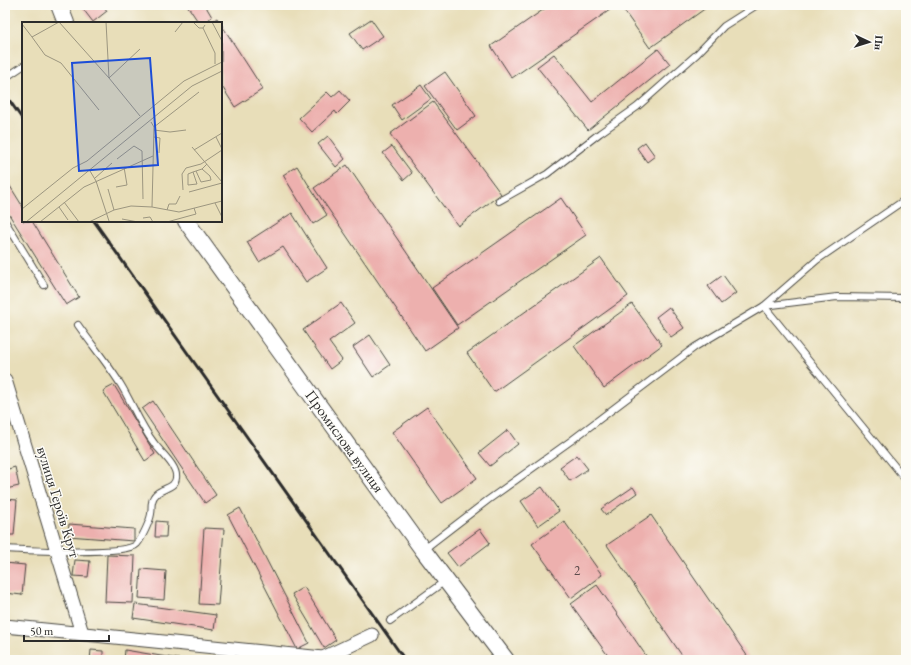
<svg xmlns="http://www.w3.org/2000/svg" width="911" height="665" font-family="'EB Garamond',serif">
<rect width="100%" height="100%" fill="#fdfcf7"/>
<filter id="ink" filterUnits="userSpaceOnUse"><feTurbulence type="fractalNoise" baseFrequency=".025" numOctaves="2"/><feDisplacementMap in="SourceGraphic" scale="8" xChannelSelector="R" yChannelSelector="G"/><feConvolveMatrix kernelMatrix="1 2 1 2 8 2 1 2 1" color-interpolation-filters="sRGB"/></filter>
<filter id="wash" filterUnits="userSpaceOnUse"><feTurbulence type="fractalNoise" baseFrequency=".012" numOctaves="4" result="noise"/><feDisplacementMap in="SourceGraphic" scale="16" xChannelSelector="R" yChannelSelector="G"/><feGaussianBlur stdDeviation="0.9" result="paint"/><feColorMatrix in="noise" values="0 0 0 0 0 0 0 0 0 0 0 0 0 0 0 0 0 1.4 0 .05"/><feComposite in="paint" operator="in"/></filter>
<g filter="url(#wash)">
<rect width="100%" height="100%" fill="#e8deb9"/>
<g id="blocks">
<g fill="#edb0ae">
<polygon points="80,5 103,5 107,11 93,22"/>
<polygon points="187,5 205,5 212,17 203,23 199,23"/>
<polygon points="550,5 617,5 512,78 491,46"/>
<polygon points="627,5 710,5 650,48 622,8"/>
<polygon points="217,18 220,23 209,23"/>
<polygon points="371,19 383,36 362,50 350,33"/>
<polygon points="221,24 263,89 235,107 221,85"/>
<polygon points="658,49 670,64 588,130 537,67 554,54 592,102"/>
<polygon points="445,72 476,116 457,130 425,86"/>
<polygon points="421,85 431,99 402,120 392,105"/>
<polygon points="340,90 350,101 337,114 335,111 312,132 299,118 327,92 332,97"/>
<polygon points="433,102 501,194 458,226 390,134"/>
<polygon points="328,136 345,159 336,167 318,144"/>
<polygon points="645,142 655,156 647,162 637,148"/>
<polygon points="392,146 412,173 404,180 383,153"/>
<polygon points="347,165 458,328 425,351 314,188"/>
<polygon points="297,166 327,215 313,224 283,175"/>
<polygon points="5,178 23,207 23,221 32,221 79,297 66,305 5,208"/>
<polygon points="561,198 586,235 457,325 432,288"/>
<polygon points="292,213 327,268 306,282 283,247 259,262 247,242"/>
<polygon points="601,258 628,296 494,392 467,353"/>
<polygon points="723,275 736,293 721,304 708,286"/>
<polygon points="341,303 355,323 329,342 342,360 330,369 303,330"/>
<polygon points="632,304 662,345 604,388 574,346"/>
<polygon points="669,307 684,328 671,337 656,317"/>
<polygon points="370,335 390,365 373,377 353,347"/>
<polygon points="114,385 155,454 145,461 103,391"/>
<polygon points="153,401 216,495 205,503 142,409"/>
<polygon points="427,407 477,478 442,503 392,432"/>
<polygon points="508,430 518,444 490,466 479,453"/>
<polygon points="577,455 588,469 570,481 560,467"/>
<polygon points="15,467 19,486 6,489 5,470"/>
<polygon points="542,487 559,511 538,526 521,501"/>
<polygon points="633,487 637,493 606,515 601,509"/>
<polygon points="5,499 17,500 14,535 5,535"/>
<polygon points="240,508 309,643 297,649 228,515"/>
<polygon points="651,515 750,660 685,660 607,545"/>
<polygon points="156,521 167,522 166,537 155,537"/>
<polygon points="564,521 602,575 571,598 532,544"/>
<polygon points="69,524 134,529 134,541 68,536"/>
<polygon points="204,528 224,529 218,605 199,604"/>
<polygon points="480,529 490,543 458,567 447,553"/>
<polygon points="107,555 135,556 133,603 105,602"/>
<polygon points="75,560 90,561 88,577 73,576"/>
<polygon points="5,563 25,565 22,595 5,593"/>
<polygon points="141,569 166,571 164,600 139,598"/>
<polygon points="597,585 649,660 611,660 571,604"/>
<polygon points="304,587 336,640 324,648 292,594"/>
<polygon points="135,604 216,615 214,630 133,618"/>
<polygon points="91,650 103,651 103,660 90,660"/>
<polygon points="125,650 179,659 179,660 124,660"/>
</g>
</g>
</g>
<g filter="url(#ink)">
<use href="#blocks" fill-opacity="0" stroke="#474640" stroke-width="1"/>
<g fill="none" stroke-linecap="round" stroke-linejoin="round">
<defs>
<g id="service">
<polyline points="5,78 23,66"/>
<polyline points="906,199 817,260 764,306 906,480"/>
<polyline points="499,201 547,174 600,133 637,107 697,54 724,26 757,5"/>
<polyline points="5,221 44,285"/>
<path d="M5 549C25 550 126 556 137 544 142 538 150 521 151 514 152 510 151 506 152 502 154 487 175 491 176 478 178 466 160 452 154 443 140 425 132 403 121 385 108 364 92 345 78 325"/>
<polyline points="423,550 488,500 572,440 695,347 764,306 837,297 906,298"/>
<polyline points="390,621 445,581"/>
<polyline points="243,660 245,650"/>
</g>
<g id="minor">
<polyline points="5,380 82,633"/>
<polyline points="5,626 323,658 372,635"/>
</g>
<g id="tertiary">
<polyline points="59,5 66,23"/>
<polyline points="186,221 423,550 506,660"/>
</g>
</defs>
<use href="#service" stroke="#474640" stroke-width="8"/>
<use href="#minor" stroke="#474640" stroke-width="15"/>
<use href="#tertiary" stroke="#474640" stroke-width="18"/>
<use href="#service" stroke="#fff" stroke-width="6"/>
<use href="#minor" stroke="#fff" stroke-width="13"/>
<use href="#tertiary" stroke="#fff" stroke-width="16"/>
<g stroke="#2b2b2b" stroke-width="3">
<polyline points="5,94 23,120"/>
<polyline points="94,221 405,660"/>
</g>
</g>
</g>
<g text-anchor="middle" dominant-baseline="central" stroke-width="3" stroke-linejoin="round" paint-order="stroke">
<g font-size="13" fill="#5c4c4c">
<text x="577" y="570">2</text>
</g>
<g font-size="15" fill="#2b2b2b" stroke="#fdfcf7">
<text transform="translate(345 441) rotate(54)">Промислова вулиця</text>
<text transform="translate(59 502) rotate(73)">вулиця Героїв Крут</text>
</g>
</g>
<g transform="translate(22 22)">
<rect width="200" height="200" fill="#e8deb9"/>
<path fill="none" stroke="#9c9680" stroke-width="1" d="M84 0 87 56 118 94M171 0 177 6H181M190 0 200 19M0 2 10 15M183 3 181 6 193 31V42M153 10 161 0M77 88 39 41 23 33 10 15 37 0 87 56 118 27M129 100 132 105 130 185M132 105 177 70M132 108 148 110 164 108M132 115 138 116 137 131M194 115 200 127M170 125 200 160M172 128 200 111M95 137 112 124 120 129 121 177M68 149 74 159 87 199M174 149 179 160 189 158 188 154 180 147M171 150 175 162 166 163V152L171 150 180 147 185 142M73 156 90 141M94 165 105 163 102 145M86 167 92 188M161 168 160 152 164 146 179 142 200 128M167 170 200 161M42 180 57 200M193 181 200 195M37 185 46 198M0 187 51 146 65 139 162 59 200 40M145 188 147 182H154L158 174M121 196 128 195 131 200M100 197 116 200M4 200 170 64 200 49M18 200 62 165 131 134M67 200 92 188 109 184 130 185 157 190 200 179M145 200 174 192 172 186"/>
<path fill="#1d4ed8" fill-opacity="0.15" stroke="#1d4ed8" stroke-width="2" d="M128 36 136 143 57 149 50 41Z"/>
<rect width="200" height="200" fill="none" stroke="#2b2b2b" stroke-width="2"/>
</g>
<rect width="911" height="665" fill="none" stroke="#fdfcf7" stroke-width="20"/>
<g transform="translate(869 42) rotate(94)" stroke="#fdfcf7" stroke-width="3" paint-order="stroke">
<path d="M0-3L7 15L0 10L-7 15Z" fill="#2b2b2b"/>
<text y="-6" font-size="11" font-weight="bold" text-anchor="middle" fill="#2b2b2b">Пн</text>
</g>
<path d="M24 635v6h85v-6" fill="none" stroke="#2b2b2b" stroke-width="2"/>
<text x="30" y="635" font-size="12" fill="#2b2b2b" stroke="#fdfcf7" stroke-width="3" paint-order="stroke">50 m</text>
</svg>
